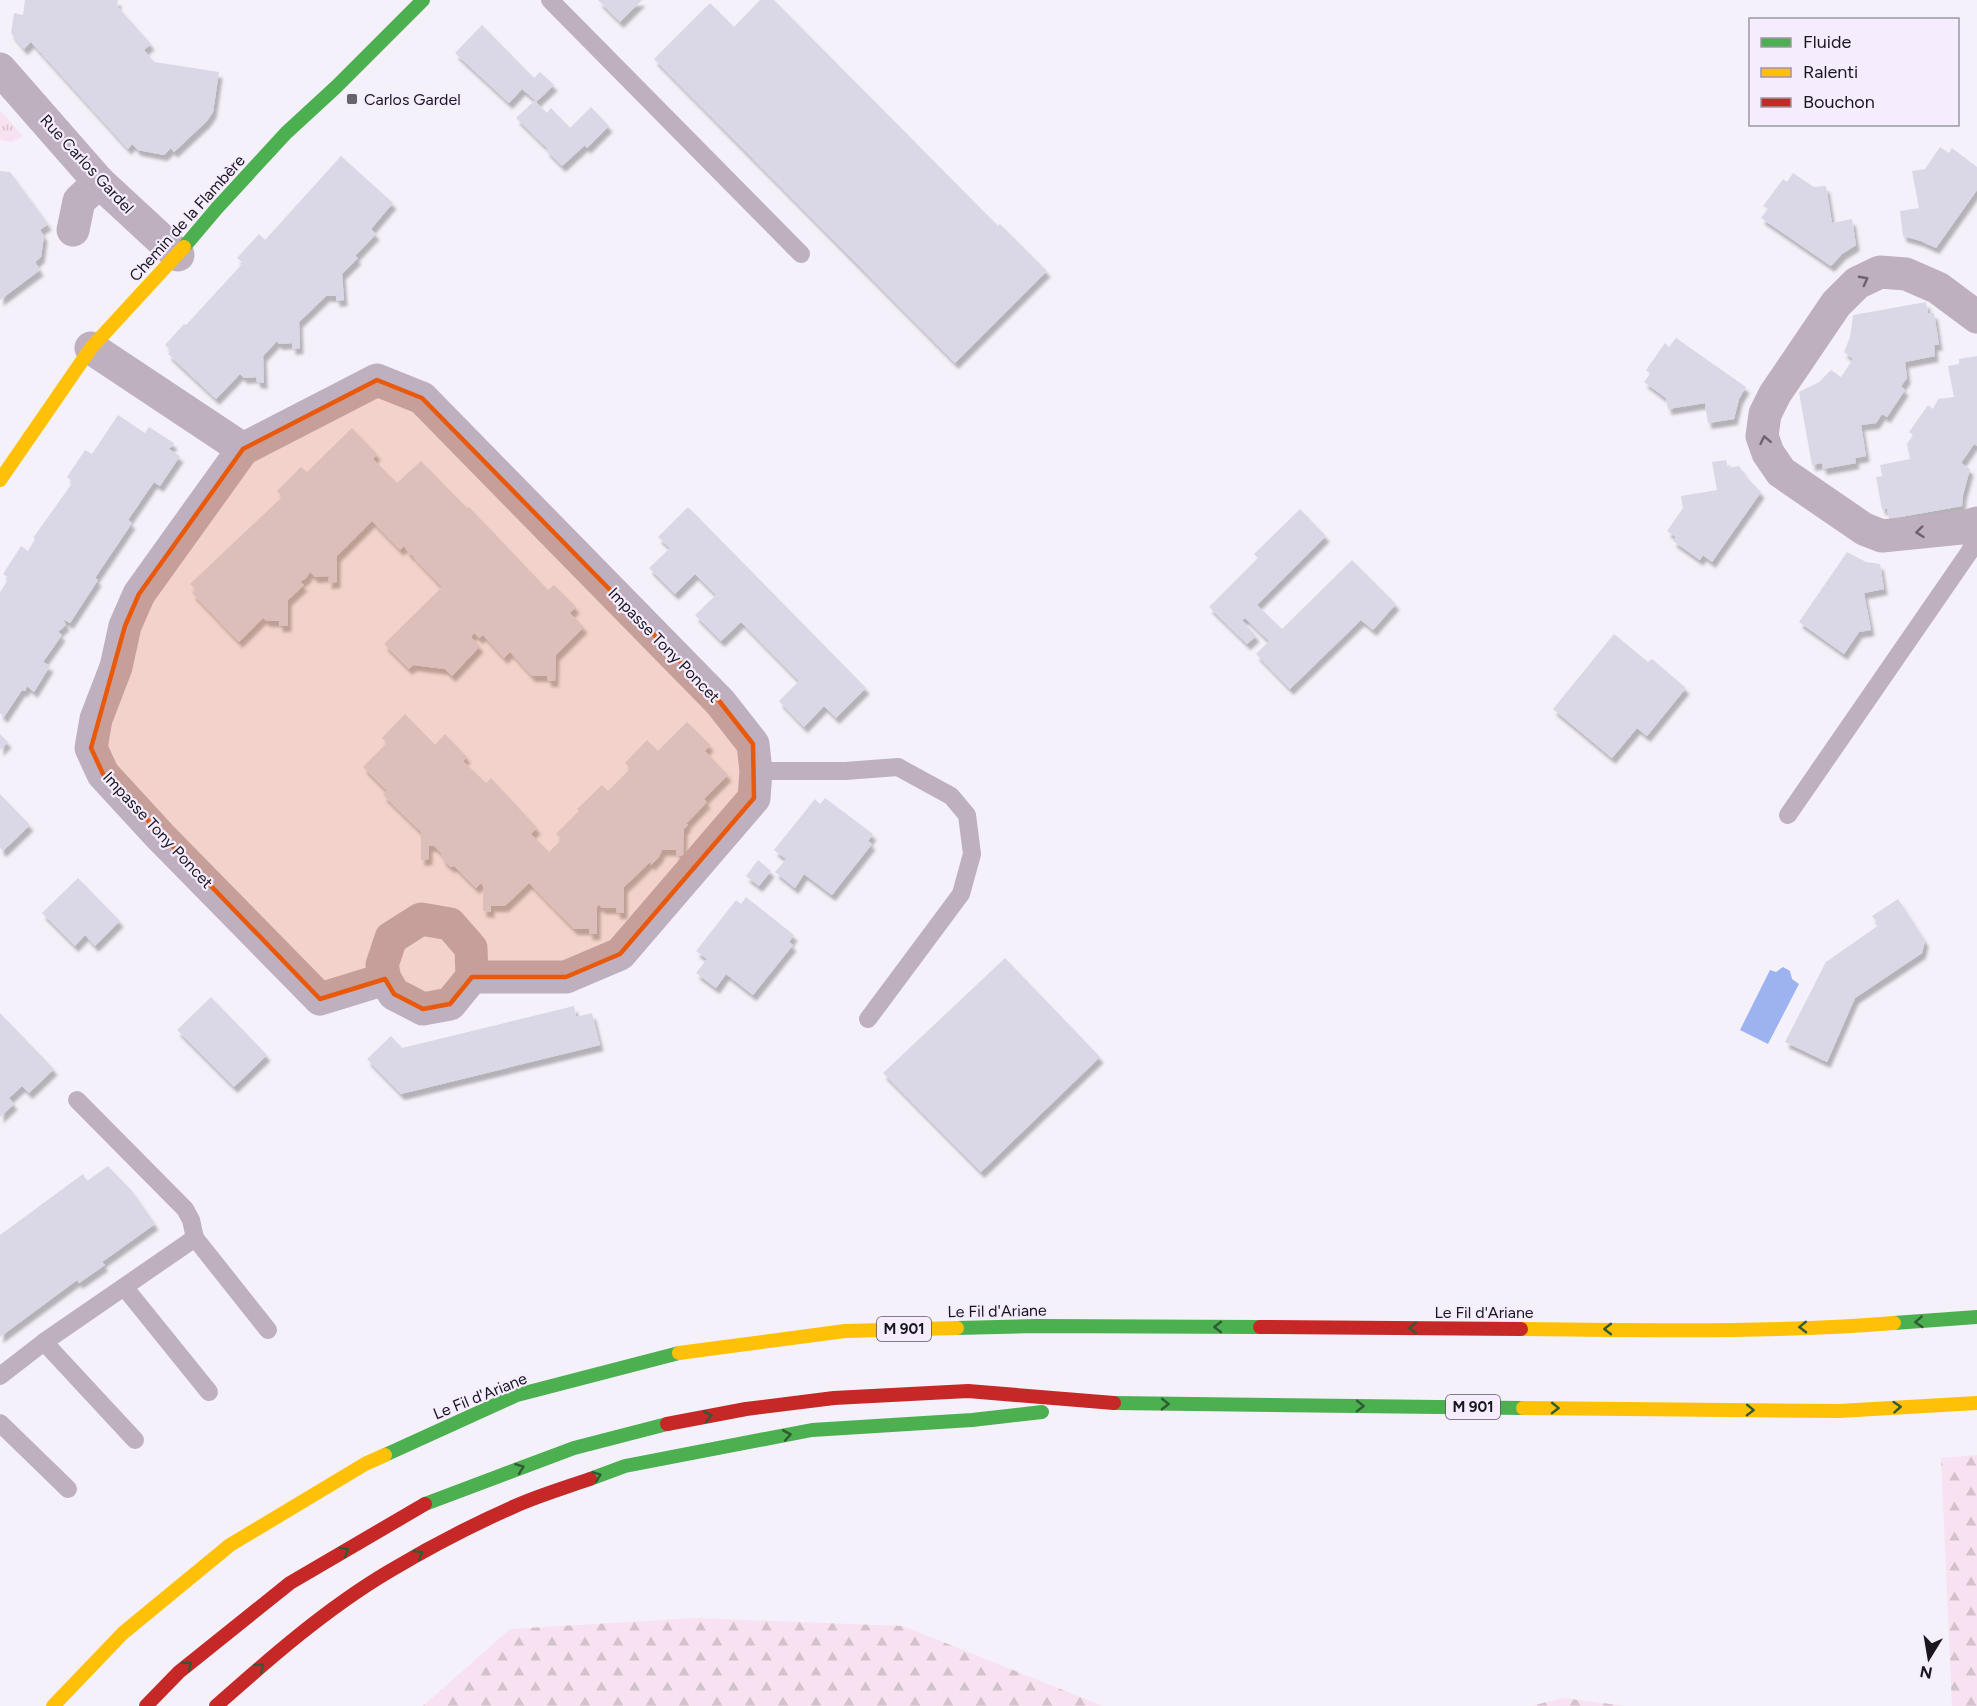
<svg xmlns="http://www.w3.org/2000/svg" width="1977" height="1706" font-family="Figtree,sans-serif">
<defs>
<pattern id="grass-tufts" width="24" height="20" patternUnits="userSpaceOnUse" patternTransform="scale(1.5)"><rect width="24" height="20" fill="#f8e2f1"/><path d="M3 7l-1-3M5 7V3M7 7l1-3M15 17l-1-3M17 17v-4M19 17l1-3" fill="none" stroke="#d4c1ce"/></pattern>
<pattern id="forest-firs" width="22" height="20" patternUnits="userSpaceOnUse" patternTransform="scale(1.5)"><rect width="22" height="20" fill="#f8e2f1"/><path d="M5 1l3.5 6h-7zM16 11l3.5 6h-7z" fill="#d4c1ce"/></pattern>
<filter id="shadow"><feDropShadow dx="3.5" dy="6" stdDeviation="1.5" flood-color="#0004"/></filter>
</defs>
<rect width="100%" height="100%" fill="#f5f1fa"/>
<polygon fill="url(#grass-tufts)" points="0,110 23,136 12,142 0,140"/>
<g fill="url(#forest-firs)">
<polygon points="1977,1455 1977,1706 1952,1706 1941,1458"/>
<polygon points="696,1618 903,1626 1103,1706 423,1706 510,1629"/>
<polygon points="1563,1698 1626,1706 1531,1706"/>
</g>
<polygon fill="#9cb3f0" points="1783,967 1790,971 1792,979 1799,984 1768,1044 1740,1030 1770,970 1776,972"/>
<g fill="#dad8e6" filter="url(#shadow)">
<polygon points="25,0 118,0 117,6 151,44 144,50 154,62 219,72 213,112 207,121 174,152 171,148 164,155 138,150 132,144 128,149 31,42 24,49 11,33 14,13 23,15"/>
<polygon points="598,0 642,0 620,22"/>
<polygon points="760,0 774,0 998,226 1000,224 1047,271 955,363 654,59 710,3 734,27"/>
<polygon points="482,25 534,78 540,72 554,85 536,102 547,113 551,108 570,128 591,107 609,126 587,148 585,145 562,166 546,150 548,149 516,118 535,100 522,89 509,103 455,53"/>
<polygon points="1940,147 1949,153 1952,148 1977,167 1977,190 1936,248 1921,241 1903,236 1900,211 1919,208 1912,171 1925,169"/>
<polygon points="341,156 393,203 371,229 376,234 355,256 358,258 342,274 344,300 336,301 336,296 326,296 299,322 300,348 292,349 292,343 279,344 277,341 263,356 264,383 257,382 256,377 244,378 240,374 216,399 168,354 171,350 165,345 184,324 186,325 243,263 237,258 259,234 265,240"/>
<polygon points="0,171 10,172 48,224 40,230 44,236 41,257 35,262 40,270 0,300"/>
<polygon points="1793,173 1814,187 1826,186 1832,223 1852,219 1856,245 1842,254 1831,266 1761,218 1768,209 1763,206 1783,179 1787,182"/>
<polygon points="1926,302 1928,313 1934,313 1939,345 1934,345 1935,356 1905,362 1907,378 1901,386 1905,390 1887,417 1882,414 1876,423 1861,425 1866,456 1855,458 1856,463 1823,469 1822,463 1812,465 1799,392 1819,382 1831,370 1841,377 1853,359 1844,352 1850,337 1853,315"/>
<polygon points="1676,338 1746,387 1739,399 1734,419 1708,423 1705,403 1668,409 1666,398 1644,382 1650,374 1646,370 1665,343 1669,347"/>
<polygon points="1977,356 1977,446 1974,444 1961,463 1970,469 1963,495 1962,506 1889,519 1887,508 1882,509 1876,477 1882,476 1880,465 1910,459 1907,444 1913,435 1909,432 1928,405 1933,409 1938,399 1954,397 1948,366 1959,364 1959,359"/>
<polygon points="118,415 145,433 149,427 174,443 169,449 180,456 160,486 154,482 128,520 132,523 95,578 98,580 70,623 63,619 66,625 58,632 62,635 43,662 50,666 34,692 27,686 25,691 22,690 4,717 0,713 0,592 9,578 3,574 21,546 28,551 35,539 33,538 73,482 67,477 85,450 92,454"/>
<polygon points="352,428 377,454 373,459 397,483 421,461 467,508 469,507 548,590 554,585 576,607 570,613 584,627 556,655 555,681 548,681 547,676 532,676 510,652 504,658 483,635 479,638 474,633 471,637 480,646 452,676 445,669 413,665 409,669 384,644 442,587 413,557 414,556 409,554 404,546 400,550 372,521 337,556 337,582 328,583 329,576 315,577 310,572 306,578 300,582 304,585 288,600 288,626 279,626 279,621 267,621 263,618 239,642 192,593 196,590 190,584 282,497 277,491 301,467 307,472"/>
<polygon points="1726,460 1728,468 1739,466 1747,478 1761,492 1712,562 1703,555 1700,560 1673,541 1676,537 1667,531 1683,508 1681,496 1717,490 1712,462"/>
<polygon points="688,507 866,688 836,718 824,706 804,727 779,701 799,681 741,622 721,641 695,615 716,595 695,574 675,594 649,568 670,548 658,537"/>
<polygon points="1300,509 1326,536 1257,605 1282,629 1352,560 1396,604 1373,630 1361,620 1290,689 1256,654 1269,641 1245,618 1242,620 1256,636 1247,644 1209,607 1258,558 1254,554"/>
<polygon points="1847,552 1866,562 1880,564 1884,589 1864,593 1871,630 1859,632 1844,654 1799,622"/>
<polygon points="1614,634 1648,662 1652,659 1686,688 1647,736 1637,728 1612,758 1553,709"/>
<polygon points="405,714 435,745 445,734 467,757 463,761 486,783 491,778 537,828 531,834 549,852 562,839 556,834 579,811 577,809 602,785 608,791 630,769 625,763 647,740 658,751 687,722 710,745 705,751 728,775 704,799 707,802 686,824 688,825 684,829 683,855 676,856 676,850 662,850 659,857 651,865 650,862 624,887 624,913 617,913 616,908 602,908 599,905 597,907 597,934 589,934 589,929 574,929 529,883 505,906 491,906 491,912 483,911 483,886 481,883 476,888 454,866 451,867 443,860 441,853 434,846 429,846 429,859 421,860 421,832 383,795 387,791 363,767 387,743 382,738"/>
<polygon points="0,734 8,742 0,750"/>
<polygon points="0,794 30,825 3,851 0,848"/>
<polygon points="825,798 873,834 868,841 872,844 832,895 804,874 795,888 775,872 786,859 774,850 815,799 820,804"/>
<polygon points="758,860 771,871 759,886 746,876"/>
<polygon points="78,878 120,921 95,946 85,935 75,946 42,913"/>
<polygon points="746,897 794,935 789,942 793,945 753,995 726,974 716,988 696,973 707,959 696,951 736,900 741,904"/>
<polygon points="1898,899 1925,941 1922,953 1855,998 1827,1062 1785,1042 1826,962 1879,925 1872,916"/>
<polygon points="1005,958 1100,1057 981,1172 883,1073"/>
<polygon points="211,997 267,1055 234,1087 177,1030"/>
<polygon points="574,1006 576,1017 592,1013 600,1045 401,1094 367,1059 391,1036 402,1048"/>
<polygon points="0,1013 54,1069 29,1093 22,1086 9,1098 14,1104 0,1117"/>
<polygon points="108,1166 131,1190 155,1224 102,1262 105,1265 79,1283 77,1280 0,1337 0,1235 83,1174 87,1181"/>
</g>
<g fill="none" stroke-linecap="round" stroke-linejoin="round">
<g stroke="#bfb0bf" stroke-width="18">
<polyline points="550,0 801,254"/>
<polyline points="756,771 845,771 898,767 951,796 967,815 972,854 961,894 868,1019"/>
<polyline points="1788,815 1970,551 1977,534"/>
<polyline points="77,1100 185,1209 191,1220 195,1238 268,1330"/>
<polyline points="125,1288 209,1392"/>
<polyline points="44,1342 135,1440"/>
<polyline points="0,1376 44,1342 195,1238"/>
<polyline points="0,1423 68,1489"/>
</g>
<g stroke="#bfb0bf" stroke-width="33">
<polyline points="0,69 99,182 178,255"/>
<polyline points="73,230 79,201 99,182"/>
<polyline points="1977,317 1938,288 1906,274 1880,272 1857,283 1836,304 1775,394 1765,414 1762,436 1768,453 1781,472 1864,529 1882,536 1961,528 1977,523"/>
<polyline points="91,348 243,449 377,380 422,398 720,702 753,744 756,771 754,798 620,954 566,977 472,977"/>
<polyline points="243,449 139,594 125,626 116,667 96,719 91,748 103,774 160,836 320,999 385,979"/>
<polygon points="421,919 450,924 471,948 472,977 450,1004 423,1009 394,994 385,979 382,965 391,938"/>
</g>
<g stroke="#4caf50" stroke-width="14">
<polyline points="184,247 217,208 286,133 336,87 423,0"/>
<polyline points="1894,1323 1977,1317"/>
<polyline points="957,1328 1036,1326 1260,1327"/>
<polyline points="1114,1403 1523,1408"/>
<polyline points="385,1455 517,1395 679,1353"/>
<polyline points="590,1479 625,1466 812,1430 972,1420 1042,1412"/>
<polyline points="425,1504 574,1448 667,1424"/>
</g>
<g stroke="#ffc107" stroke-width="14">
<polyline points="0,480 91,348 184,247"/>
<path d="M1521 1329C1645 1330 1771 1333 1894 1323"/>
<polyline points="679,1353 845,1331 957,1328"/>
<polyline points="1523,1408 1839,1411 1977,1403"/>
<polyline points="53,1706 123,1633 230,1545 365,1464 385,1455"/>
</g>
<g stroke="#c62828" stroke-width="14">
<polyline points="1260,1327 1521,1329"/>
<polyline points="667,1424 746,1409 834,1398 968,1391 1114,1403"/>
<polyline points="146,1706 179,1672 290,1583 425,1504"/>
<path d="M216 1706C270 1658 326 1609 388 1572 428 1548 470 1526 513 1507 537 1496 564 1488 590 1479"/>
</g>
</g>
<defs><path id="oneway-chevron" d="M-2-3.5L2.5 0L-2 3.5" fill="none" stroke-width="1.6" stroke-linecap="round" stroke-linejoin="round" transform="scale(1.5)"/></defs>
<g stroke="#6c636e">
<use href="#oneway-chevron" transform="translate(1864 280) rotate(-28)"/>
<use href="#oneway-chevron" transform="translate(1765 440) rotate(-102)"/>
<use href="#oneway-chevron" transform="translate(1920 532) rotate(174)"/>
</g>
<g stroke="#305b34">
<use href="#oneway-chevron" transform="translate(1919 1322) rotate(176)"/>
<use href="#oneway-chevron" transform="translate(1218 1327) rotate(-180)"/>
<use href="#oneway-chevron" transform="translate(1803 1327) rotate(179)"/>
<use href="#oneway-chevron" transform="translate(1413 1328) rotate(-180)"/>
<use href="#oneway-chevron" transform="translate(1608 1329) rotate(-180)"/>
<use href="#oneway-chevron" transform="translate(1165 1404) rotate(1)"/>
<use href="#oneway-chevron" transform="translate(1360 1406) rotate(1)"/>
<use href="#oneway-chevron" transform="translate(1897 1407) rotate(-4)"/>
<use href="#oneway-chevron" transform="translate(1555 1408) rotate(1)"/>
<use href="#oneway-chevron" transform="translate(1750 1410) rotate(1)"/>
<use href="#oneway-chevron" transform="translate(708 1416) rotate(-11)"/>
<use href="#oneway-chevron" transform="translate(787 1435) rotate(-10)"/>
<use href="#oneway-chevron" transform="translate(520 1468) rotate(-20)"/>
<use href="#oneway-chevron" transform="translate(597 1476) rotate(-20)"/>
<use href="#oneway-chevron" transform="translate(345 1551) rotate(-30)"/>
<use href="#oneway-chevron" transform="translate(419 1554) rotate(-30)"/>
<use href="#oneway-chevron" transform="translate(188 1665) rotate(-39)"/>
<use href="#oneway-chevron" transform="translate(260 1667) rotate(-42)"/>
</g>
<path fill="#e8590c" fill-opacity="0.2" stroke="#e8590c" stroke-width="4.5" stroke-linejoin="round" d="M377 380 422 398 720 702 753 744 754 798 620 954 566 977H472L450 1004 423 1009 394 994 385 979 320 999 103 774 91 748 125 626 139 594 243 449Z"/>
<rect fill="#67636b" stroke="#f5edfe" stroke-width="2" x="346" y="93" width="12" height="12" rx="3"/>
<g text-anchor="middle" dominant-baseline="central" stroke-width="4.5" stroke-linejoin="round" paint-order="stroke">
<g fill="#f5edfe" stroke="#5c5661" stroke-width="1.5">
<rect x="877" y="1317" width="54" height="24" rx="4.5"/>
<rect x="1446" y="1395" width="54" height="24" rx="4.5"/>
</g>
<g font-size="15" font-weight="bold" fill="#1a161e">
<text x="904" y="1329">M 901</text>
<text x="1473" y="1407">M 901</text>
</g>
<g font-size="16" fill="#1a161e" stroke="#f5edfe" text-anchor="start">
<text x="364" y="99">Carlos Gardel</text>
</g>
<g font-size="16" fill="#1a161e" stroke="#f5edfe">
<text transform="translate(87 164) rotate(47)">Rue Carlos Gardel</text>
<text transform="translate(187 218) rotate(-48)">Chemin de la Flambère</text>
<text transform="translate(664 645) rotate(46)">Impasse Tony Poncet</text>
<text transform="translate(158 830) rotate(47)">Impasse Tony Poncet</text>
<text transform="translate(997 1311) rotate(-1)">Le Fil d'Ariane</text>
<text x="1484" y="1312">Le Fil d'Ariane</text>
<text transform="translate(480 1396) rotate(-22)">Le Fil d'Ariane</text>
</g>
</g>
<rect x="1749" y="18" width="210" height="108" fill="#f5edfe" stroke="#9d97a4" stroke-width="1.5"/>
<rect x="1761" y="38" width="30" height="9" fill="#4caf50" stroke="#9d97a4" stroke-width="1.5"/>
<text x="1803" y="48" font-size="18" fill="#1a161e">Fluide</text>
<rect x="1761" y="68" width="30" height="9" fill="#ffc107" stroke="#9d97a4" stroke-width="1.5"/>
<text x="1803" y="78" font-size="18" fill="#1a161e">Ralenti</text>
<rect x="1761" y="98" width="30" height="9" fill="#c62828" stroke="#9d97a4" stroke-width="1.5"/>
<text x="1803" y="108" font-size="18" fill="#1a161e">Bouchon</text>
<g transform="translate(1929 1658) rotate(191)" stroke="#f5edfe" stroke-width="4.5" paint-order="stroke">
<path d="M0-4.5L10 22L0 15L-10 22Z" fill="#1a161e"/>
<text y="-9" font-size="16" font-weight="bold" text-anchor="middle" fill="#1a161e">N</text>
</g>
</svg>
